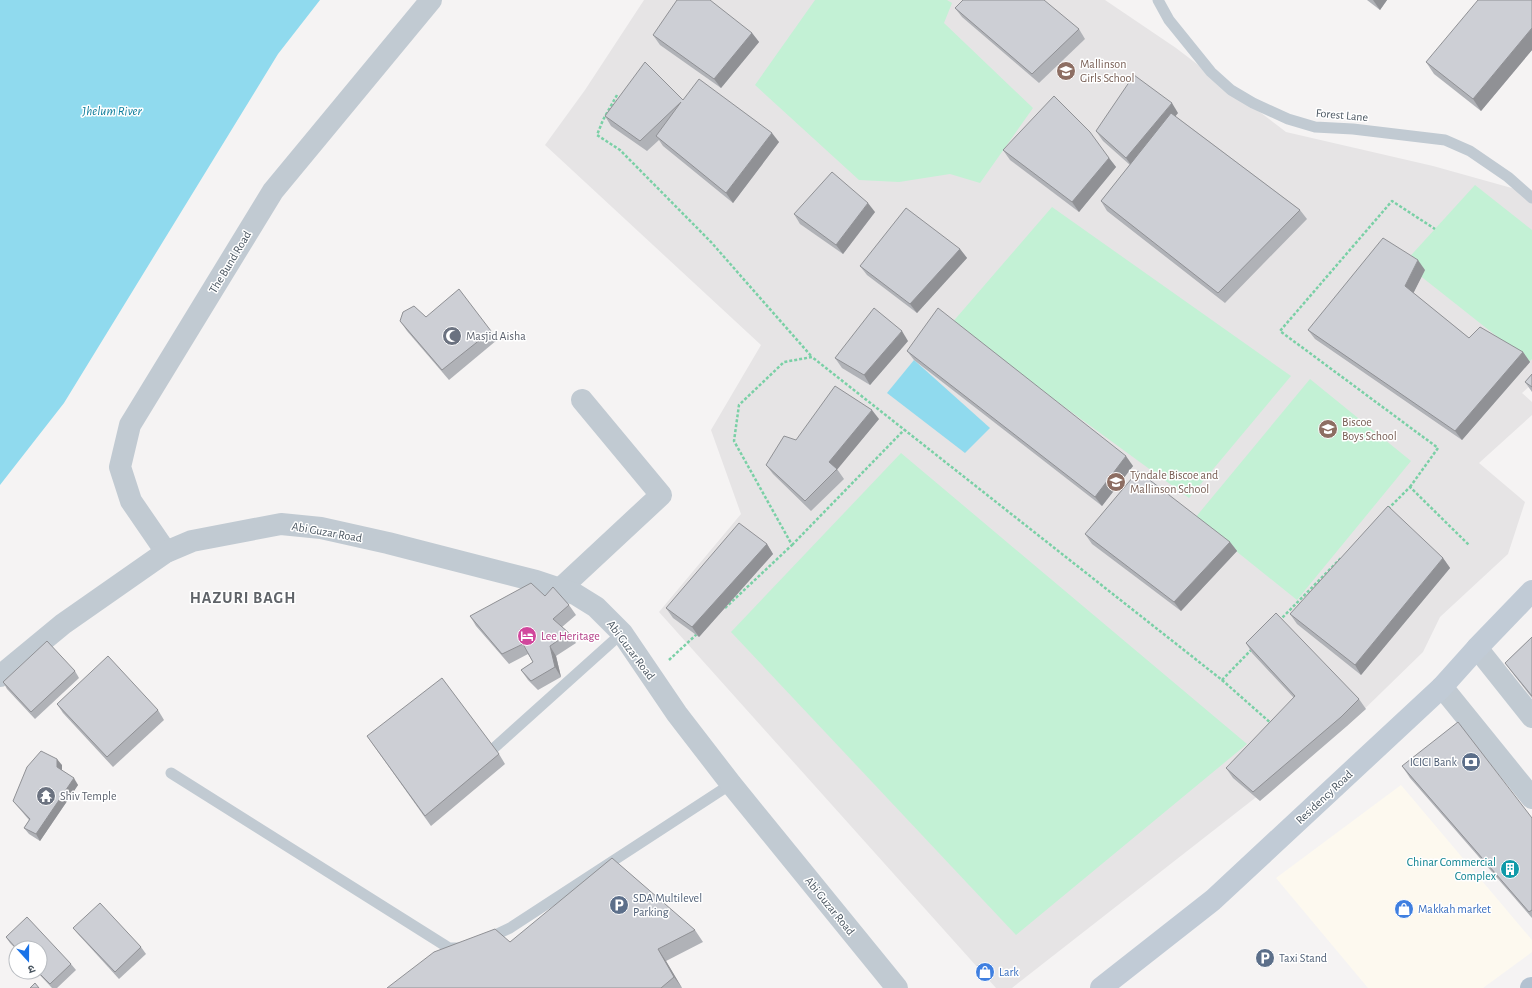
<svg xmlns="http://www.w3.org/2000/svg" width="1532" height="988" font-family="'Alegreya Sans','Noto Sans Devanagari',sans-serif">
<rect width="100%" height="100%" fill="#f5f3f3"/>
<polygon fill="#fdf9ef" points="1401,785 1532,940 1532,952 1483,988 1368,988 1276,878"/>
<polygon fill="#e6e4e5" points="644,0 1105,0 1176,48 1286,132 1433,166 1526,192 1532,198 1532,384 1522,393 1532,402 1532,415 1479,463 1525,502 1508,554 1440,617 1423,652 1347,726 1012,988 996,988 659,612 741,514 711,430 761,345 545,145 585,90"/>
<g fill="#c3f1d5">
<polygon points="815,0 947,0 952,3 944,23 1033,108 980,183 950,174 899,182 859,180 755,85"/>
<polygon points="1475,185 1532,230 1532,359 1529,362 1404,263"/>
<polygon points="1052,207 1291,376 1189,498 951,324"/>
<polygon points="1310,379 1411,461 1297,600 1195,518"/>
<polygon points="901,453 1247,744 1016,935 731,632"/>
</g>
<g fill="#90daee">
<polygon points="0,0 320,0 278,54 64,403 0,485"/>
<polygon points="914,360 990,428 965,453 887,393"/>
</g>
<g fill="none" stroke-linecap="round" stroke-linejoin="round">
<g stroke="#7ad0a6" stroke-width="2.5" stroke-dasharray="3 2" stroke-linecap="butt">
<polyline points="617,95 603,120 597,135 620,150 711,242 812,357"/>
<polyline points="1410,487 1438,448 1280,331 1392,201 1435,229"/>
<polyline points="1388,509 1410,487 1469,545"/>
<polyline points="792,545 904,430"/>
<polyline points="725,608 792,545 734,441 739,405 784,362 812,357 1222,680 1252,649"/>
<polyline points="1279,621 1342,557"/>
<polyline points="669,660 698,633"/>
<polyline points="1222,680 1273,725"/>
</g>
<g stroke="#c1cad2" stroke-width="11">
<polyline points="1158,0 1169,20 1211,72 1231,90 1253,103 1288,119 1315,127 1353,129 1445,140 1470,151 1508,177 1532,198"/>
<polyline points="494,748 622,633"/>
<polyline points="171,773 449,948 462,948"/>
<polyline points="487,939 510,928 731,784"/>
</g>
<g stroke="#c1cad2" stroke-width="22">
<polyline points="166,552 131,501 120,467 130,425 273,191 431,0"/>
<polyline points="560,589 661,495 582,400"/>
<polyline points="1477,648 1532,717"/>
<polyline points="0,676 63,624 166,552 192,541 281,524 321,528 388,543 536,581 575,594 596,607 622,633 677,714 731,784 897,988"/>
<polyline points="1442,687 1532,798"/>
</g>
<polyline stroke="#c1cbd6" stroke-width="22" points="1101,988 1213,900 1442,687 1477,648 1532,591"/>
<polyline stroke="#b3c2d1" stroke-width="22" points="1531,988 1532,988"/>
</g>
<g fill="#b0b2b7">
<polygon points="1367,0 1387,0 1380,10"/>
<polygon points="1532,0 1532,50 1481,111 1434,74 1426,62"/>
<polygon points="955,8 1079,29 1085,39 1039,83 962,17"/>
<polygon points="752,33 759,42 721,88 660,45 653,35"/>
<polygon points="683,100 779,142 733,203 663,146 659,140 647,151 611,126 605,116"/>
<polygon points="1178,113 1175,116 1300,210 1307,219 1225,303 1107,211 1101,201 1130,165 1103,141 1096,131"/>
<polygon points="1003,150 1109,158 1116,167 1079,212 1010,160"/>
<polygon points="875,212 843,254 800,224 794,214"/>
<polygon points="960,249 967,258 917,313 867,275 860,266"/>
<polygon points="1425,270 1413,293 1469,338 1523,352 1530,362 1462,440 1315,339 1308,330"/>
<polygon points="400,321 491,331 497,340 449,380 407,331"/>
<polygon points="908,341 870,385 842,368 835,358"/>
<polygon points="907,351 1133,466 1102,506 914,360"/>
<polygon points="1532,374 1532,392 1525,382"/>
<polygon points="879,419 837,469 844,479 811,511 773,474 766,465 796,440"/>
<polygon points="1085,534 1230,542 1237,551 1181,611 1092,544"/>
<polygon points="767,544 773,554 699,637 673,618 666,608"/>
<polygon points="1443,558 1450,568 1361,675 1297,624 1290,614"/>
<polygon points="545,596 569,605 576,615 562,627 569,633 576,643 556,656 561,677 538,690 528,680 521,670 533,662 528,654 509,664 476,626 470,616"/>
<polygon points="1532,637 1532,698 1514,675 1505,663"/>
<polygon points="1246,643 1359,699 1366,709 1347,726 1260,801 1233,778 1226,768 1294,698 1252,653"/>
<polygon points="75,671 79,678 35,719 7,689 3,682"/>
<polygon points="57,704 158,710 164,720 113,767 63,713"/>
<polygon points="367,736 499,754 505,764 431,826"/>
<polygon points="62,765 62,770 78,785 40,841 29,834 24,828 29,820 18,807 13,801"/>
<polygon points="1402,766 1532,818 1532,918 1410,778"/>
<polygon points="73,928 141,947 146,954 119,979 78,934"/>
<polygon points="695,930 703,942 666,961 682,988 387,988 510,942"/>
<polygon points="6,937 71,964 76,970 57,988 52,988 37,972 40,972 16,948 16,949 10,943"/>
</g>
<g fill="#909195">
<polygon points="1373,0 1387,0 1380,10"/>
<polygon points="1532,28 1532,50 1481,111 1473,99"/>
<polygon points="752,33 759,42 721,88 714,79"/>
<polygon points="1172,103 1178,113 1133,168 1126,158"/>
<polygon points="772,133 779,142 733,203 726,193"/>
<polygon points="1109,158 1116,167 1079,212 1072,202"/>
<polygon points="868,203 875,212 843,254 836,245"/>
<polygon points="960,249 967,258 917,313 910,304"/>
<polygon points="1418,260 1425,270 1412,296 1405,286"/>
<polygon points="902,331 908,341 870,385 864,375"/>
<polygon points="1523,352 1530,362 1462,440 1455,431"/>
<polygon points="872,410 879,419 836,471 829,462"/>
<polygon points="1126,456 1133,466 1102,506 1095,497"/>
<polygon points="1230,542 1237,551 1181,611 1174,602"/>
<polygon points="767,544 773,554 699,637 692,627"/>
<polygon points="1443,558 1450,568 1361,675 1355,665"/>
<polygon points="550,646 556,656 561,677 555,667"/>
<polygon points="57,759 62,765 62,773 57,767"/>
<polygon points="74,778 78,785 40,841 36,834"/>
<polygon points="658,949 666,961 682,988 674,977"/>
</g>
<g fill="#cdcfd5" stroke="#909195">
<polygon points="677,0 710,0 752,33 714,79 653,35"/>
<polygon points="963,0 1044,0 1079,29 1032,74 955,8"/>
<polygon points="1478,0 1532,0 1532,28 1473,99 1426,62"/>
<polygon points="645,62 683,100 699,79 772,133 726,193 656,136 681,102 640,141 605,116"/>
<polygon points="1134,75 1172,103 1126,158 1096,131"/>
<polygon points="1054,96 1090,132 1109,158 1072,202 1003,150"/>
<polygon points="1171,113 1300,210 1218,293 1101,201"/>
<polygon points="832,172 868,203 836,245 794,214"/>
<polygon points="906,208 960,249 910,304 860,266"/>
<polygon points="1383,238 1418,260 1405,286 1469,338 1480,327 1523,352 1455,431 1308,330"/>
<polygon points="459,289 491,331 442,370 400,321 403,312 414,306 426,317"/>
<polygon points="874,308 902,331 864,375 835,358"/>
<polygon points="938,308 1126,456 1095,497 907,351"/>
<polygon points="1532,374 1532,387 1525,382"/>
<polygon points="835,386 872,410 829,462 837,469 805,501 766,465 784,436 796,440"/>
<polygon points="1138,471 1230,542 1174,602 1085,534"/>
<polygon points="1388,506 1443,558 1355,665 1290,614"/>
<polygon points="739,523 767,544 692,627 666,608"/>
<polygon points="531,583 545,596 553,587 569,605 553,619 569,633 550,646 555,667 531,681 521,670 533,662 523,644 502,654 470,616"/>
<polygon points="1276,613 1359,699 1341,717 1253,792 1226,768 1295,696 1246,643"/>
<polygon points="1532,637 1532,696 1505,663"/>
<polygon points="47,641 75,671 31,712 3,682"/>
<polygon points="108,656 158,710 107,757 57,704"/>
<polygon points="442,678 499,754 425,816 367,736"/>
<polygon points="1458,722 1532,818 1532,910 1529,912 1402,766"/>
<polygon points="41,751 57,759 57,767 74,778 36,834 24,828 30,819 13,801 27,767"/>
<polygon points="612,858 695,930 658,949 674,977 661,988 387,988 434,952 495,929 510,942"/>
<polygon points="100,903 141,947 115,972 73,928"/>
<polygon points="27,917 71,964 50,984 38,972 40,972 40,948 16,948 6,937"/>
<polygon points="35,983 39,988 30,988"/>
</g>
<defs>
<symbol id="school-disc" viewBox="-11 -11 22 22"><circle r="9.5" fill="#8d6e63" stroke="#fff"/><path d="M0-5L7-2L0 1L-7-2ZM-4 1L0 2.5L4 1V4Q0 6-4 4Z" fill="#fff"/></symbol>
<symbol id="mosque-disc" viewBox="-11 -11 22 22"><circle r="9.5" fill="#6b7280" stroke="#fff"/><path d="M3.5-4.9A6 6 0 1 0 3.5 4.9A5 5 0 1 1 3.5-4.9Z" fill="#fff"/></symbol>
<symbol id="hotel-disc" viewBox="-11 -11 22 22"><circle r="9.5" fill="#d1479c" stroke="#fff"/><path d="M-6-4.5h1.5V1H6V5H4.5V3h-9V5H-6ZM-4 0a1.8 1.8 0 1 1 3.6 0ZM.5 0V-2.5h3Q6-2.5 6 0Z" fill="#fff"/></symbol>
<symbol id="bank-disc" viewBox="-11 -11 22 22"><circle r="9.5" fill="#5c6f8a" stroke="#fff"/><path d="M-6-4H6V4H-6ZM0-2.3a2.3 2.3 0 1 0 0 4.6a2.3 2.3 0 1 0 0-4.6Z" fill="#fff"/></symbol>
<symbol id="temple-disc" viewBox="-11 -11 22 22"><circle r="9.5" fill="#6b7280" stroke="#fff"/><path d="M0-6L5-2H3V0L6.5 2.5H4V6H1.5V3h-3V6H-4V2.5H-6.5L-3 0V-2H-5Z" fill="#fff"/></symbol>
<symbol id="building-disc" viewBox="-11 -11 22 22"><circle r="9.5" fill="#0f9aa8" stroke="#fff"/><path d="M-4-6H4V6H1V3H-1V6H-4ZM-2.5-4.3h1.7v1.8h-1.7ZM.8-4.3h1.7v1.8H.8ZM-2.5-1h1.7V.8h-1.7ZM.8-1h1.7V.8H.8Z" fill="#fff"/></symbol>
<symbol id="parking-disc" viewBox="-11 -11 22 22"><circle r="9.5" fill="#5c6f8a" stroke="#fff"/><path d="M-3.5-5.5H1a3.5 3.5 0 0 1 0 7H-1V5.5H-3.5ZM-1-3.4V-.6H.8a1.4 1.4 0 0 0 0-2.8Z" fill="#fff"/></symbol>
<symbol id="shop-disc" viewBox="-11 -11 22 22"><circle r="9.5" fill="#3f7fe0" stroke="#fff"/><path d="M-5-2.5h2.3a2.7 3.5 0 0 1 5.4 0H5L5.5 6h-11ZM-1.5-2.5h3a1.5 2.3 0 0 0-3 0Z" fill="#fff"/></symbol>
</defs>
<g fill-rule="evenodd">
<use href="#school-disc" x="1055" y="60" width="22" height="22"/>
<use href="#mosque-disc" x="441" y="325" width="22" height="22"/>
<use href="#school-disc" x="1317" y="418" width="22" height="22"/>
<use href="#school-disc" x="1105" y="471" width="22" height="22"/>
<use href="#hotel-disc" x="516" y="625" width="22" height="22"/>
<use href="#bank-disc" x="1460" y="751" width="22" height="22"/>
<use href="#temple-disc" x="35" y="785" width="22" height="22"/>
<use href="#building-disc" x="1499" y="858" width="22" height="22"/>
<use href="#parking-disc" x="608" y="894" width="22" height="22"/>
<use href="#shop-disc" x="1393" y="898" width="22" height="22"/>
<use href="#parking-disc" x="1254" y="947" width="22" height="22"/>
<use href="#shop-disc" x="974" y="961" width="22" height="22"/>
</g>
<g text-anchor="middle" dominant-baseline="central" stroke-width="3" stroke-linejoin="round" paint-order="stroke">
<g font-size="12" fill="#785e54" stroke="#fff" text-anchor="start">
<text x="1080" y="64">Mallinson<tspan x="1080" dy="14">Girls School</tspan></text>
<text x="1342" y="422">Biscoe<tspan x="1342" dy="14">Boys School</tspan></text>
<text x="1130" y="475">Tyndale Biscoe and<tspan x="1130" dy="14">Mallinson School</tspan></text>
</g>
<g font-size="12" fill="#4a5661" stroke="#fff">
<text transform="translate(1342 115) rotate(5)">Forest Lane</text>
<text transform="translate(230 262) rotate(-59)">The Bund Road</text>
<text transform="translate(327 532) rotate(10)">Abi Guzar Road</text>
<text transform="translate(631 650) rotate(53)">Abi Guzar Road</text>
<text transform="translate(1324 797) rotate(-43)">Residency Road</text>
<text transform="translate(830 906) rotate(51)">Abi Guzar Road</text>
</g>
<g font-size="12" fill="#5b616d" stroke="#fff" text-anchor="start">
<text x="466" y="336">Masjid Aisha</text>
<text x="60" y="796">Shiv Temple</text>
</g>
<g font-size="12" fill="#b23c85" stroke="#fff" text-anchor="start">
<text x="541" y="636">Lee Heritage</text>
</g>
<g font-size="12" fill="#4e5e75" stroke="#fff" text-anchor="start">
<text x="1457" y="762" text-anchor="end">ICICI Bank</text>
<text x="633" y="898">SDA Multilevel<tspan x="633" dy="14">Parking</tspan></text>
<text x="1279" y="958">Taxi Stand</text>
</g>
<g font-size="12" fill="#0d838f" stroke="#fff" text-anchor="end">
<text x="1496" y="862">Chinar Commercial<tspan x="1496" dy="14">Complex</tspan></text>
</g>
<g font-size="12" fill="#366cbe" stroke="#fff" text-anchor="start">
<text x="1418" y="909">Makkah market</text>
<text x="999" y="972">Lark</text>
</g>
<g font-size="13" font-style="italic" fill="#0c7c9b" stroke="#fff">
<text x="112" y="111">Jhelum River</text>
</g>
<g font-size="16" font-weight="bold" letter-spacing="1" fill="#5f6368" stroke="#fff">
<text x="243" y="598">HAZURI BAGH</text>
</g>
</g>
<g transform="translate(28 960) rotate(159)"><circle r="19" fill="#ffffff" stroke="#b7bbc0"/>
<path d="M0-3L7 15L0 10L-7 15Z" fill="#1a73e8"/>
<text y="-6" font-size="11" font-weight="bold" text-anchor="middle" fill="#4a5661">उ</text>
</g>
</svg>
